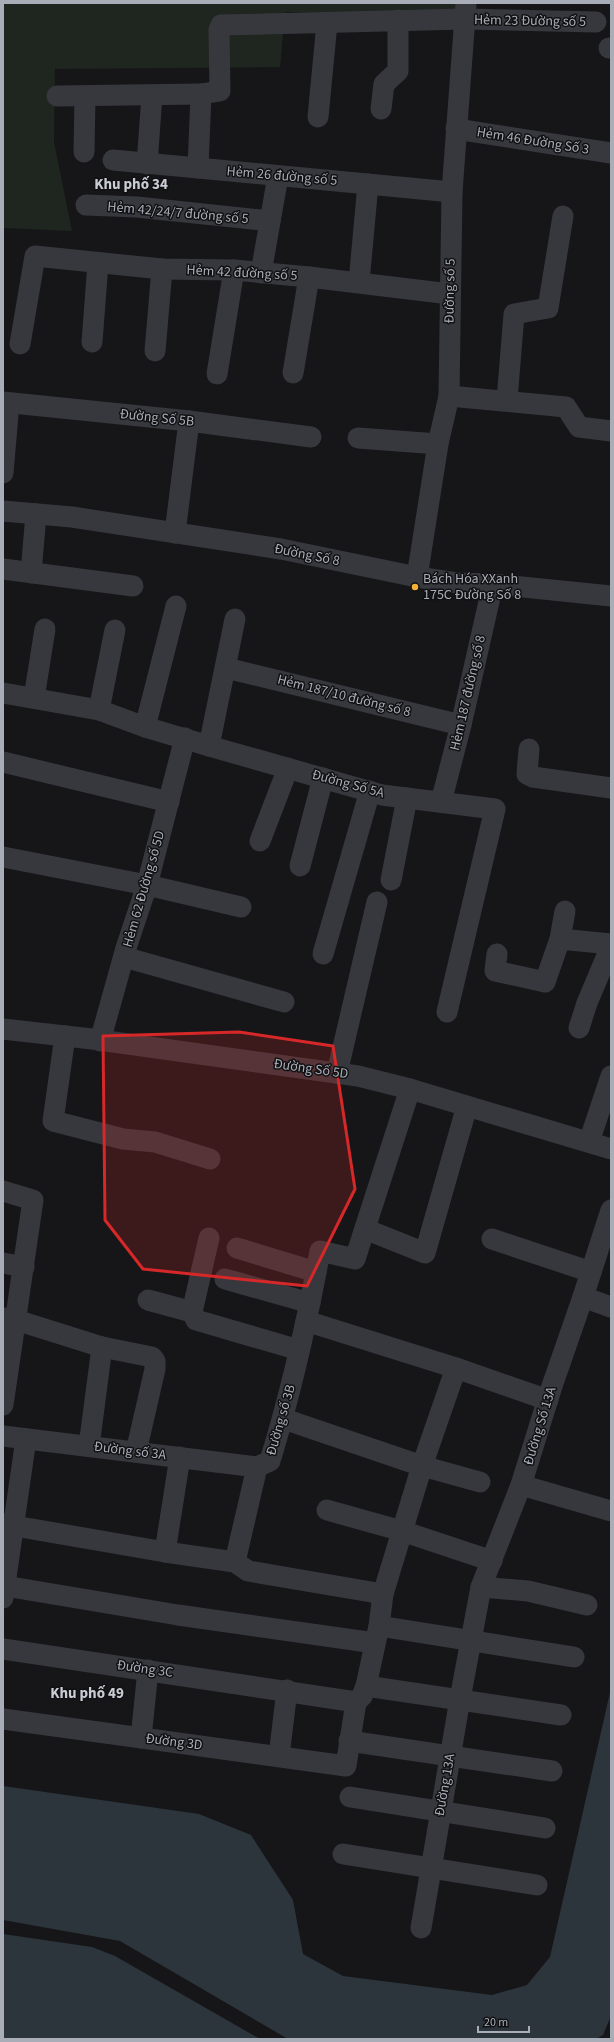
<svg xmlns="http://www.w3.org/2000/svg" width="614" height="2042" font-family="'Source Sans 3',sans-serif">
<rect width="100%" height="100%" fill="#161618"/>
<polygon fill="#1e261f" points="3,3 457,3 457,14 285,12 280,67 55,69 54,142 72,231 3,228"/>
<g fill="#2c353c">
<polygon points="611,1688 611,2016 603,2035 596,2039 288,2039 120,1941 3,1920 3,1786 199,1814 251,1835 293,1900 303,1954 343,1976 492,1995 527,1985 550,1957"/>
<polygon points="3,1934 92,1947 115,1956 260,2039 3,2039"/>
</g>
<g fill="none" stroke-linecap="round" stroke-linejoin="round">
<g stroke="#37383d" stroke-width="21">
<polyline points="609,48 611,48"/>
<polyline points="57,96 201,94 220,91 219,30 221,25 465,19 596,22"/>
<polyline points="381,109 384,84 398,71 398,20"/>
<polyline points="318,117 327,23"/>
<polyline points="456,129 611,153"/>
<polyline points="84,152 85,96"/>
<polyline points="113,160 452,192"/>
<polyline points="147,164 152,95"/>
<polyline points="198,168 201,94"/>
<polyline points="86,205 137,207 270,221"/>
<polyline points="261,273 278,176"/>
<polyline points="359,282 368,184"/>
<polyline points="92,342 98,263"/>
<polyline points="20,344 35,256 162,269 234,270 309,277 450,294"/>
<polyline points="155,351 162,269"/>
<polyline points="293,373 309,277"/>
<polyline points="217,374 234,270"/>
<polyline points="449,396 566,407 579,427 611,431"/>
<polyline points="507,400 514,314 548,308 563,216"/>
<polyline points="3,402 189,421 311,437"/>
<polyline points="358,438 438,444"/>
<polyline points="3,473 9,403"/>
<polyline points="3,511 72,517 281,549 417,577 457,583 493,584 611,596"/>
<polyline points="175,533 189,421"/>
<polyline points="3,569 133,586"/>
<polyline points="31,573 36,514"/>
<polyline points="417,577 438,444 449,396 452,192 466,3"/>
<polyline points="226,668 461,725"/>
<polyline points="3,693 99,710 145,727 209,746 382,795 495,809 447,1012"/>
<polyline points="34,698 45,629"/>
<polyline points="99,710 115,630"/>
<polyline points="145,727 176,606"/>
<polyline points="209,746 235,619"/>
<polyline points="529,749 527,774 533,777 611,788"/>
<polyline points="3,762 169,802"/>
<polyline points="441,802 461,725 493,584"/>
<polyline points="260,841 288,768"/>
<polyline points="3,857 147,885 241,907"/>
<polyline points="300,866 323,778"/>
<polyline points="391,880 407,798"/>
<polyline points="560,939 565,911"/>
<polyline points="323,954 370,791"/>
<polyline points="497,954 495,971 545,982 560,939 611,944"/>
<polyline points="124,957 284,1002"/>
<polyline points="579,1028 587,1003 611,946"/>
<polyline points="3,1029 92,1039 358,1076 410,1089 611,1149"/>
<polyline points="65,1036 53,1121 123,1139 155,1142 210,1159"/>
<polyline points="100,1041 126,948 147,885 185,738"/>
<polyline points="337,1073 377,902"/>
<polyline points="589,1142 611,1076"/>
<polyline points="3,1191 33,1200 3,1405"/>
<polyline points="365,1229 425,1253 467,1106"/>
<polyline points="492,1239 591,1272"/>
<polyline points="237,1248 316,1272"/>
<polyline points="3,1263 24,1267"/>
<polyline points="225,1279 310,1303"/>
<polyline points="583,1297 611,1307"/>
<polyline points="148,1300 192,1312 196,1320 299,1350"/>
<polyline points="192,1312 209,1238"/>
<polyline points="3,1318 16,1320 102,1347 152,1357 155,1361 155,1369 136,1452"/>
<polyline points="306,1321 456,1368 548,1400"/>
<polyline points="284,1419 422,1466 480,1482"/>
<polyline points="3,1436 257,1467"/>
<polyline points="89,1446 102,1347"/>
<path d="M257 1467 270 1461C291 1392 307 1322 320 1251L355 1259 410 1089"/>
<polyline points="521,1485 611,1511"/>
<polyline points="327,1510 402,1531 492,1561"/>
<polyline points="3,1524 165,1552 235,1562 248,1571 383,1594"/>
<polyline points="165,1552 180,1457"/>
<polyline points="235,1562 257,1467"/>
<polyline points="5,1586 178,1615 375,1643"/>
<polyline points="481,1587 528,1591 587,1605"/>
<polyline points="3,1598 26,1439"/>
<polyline points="379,1626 574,1657"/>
<polyline points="3,1649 356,1702"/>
<polyline points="366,1686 561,1715"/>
<polyline points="356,1702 362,1696 366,1686 379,1626 383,1594 422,1466 456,1368"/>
<polyline points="3,1719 346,1766 356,1702"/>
<polyline points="141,1738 148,1670"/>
<polyline points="349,1741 552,1771"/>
<polyline points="279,1756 287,1690"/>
<polyline points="350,1797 545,1828"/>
<polyline points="343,1854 537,1885"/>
<polyline points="421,1928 460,1699 481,1587 521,1485 552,1386 583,1297 611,1210"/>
</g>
</g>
<path fill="#d62828" fill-opacity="0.2" stroke="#d62828" stroke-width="3" stroke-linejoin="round" d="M239 1032 333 1046 355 1189 307 1286 143 1269 105 1220 103 1036Z"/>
<circle fill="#f2b134" stroke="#111113" stroke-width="1.5" cx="415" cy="587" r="4"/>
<g text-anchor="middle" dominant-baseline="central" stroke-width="3" stroke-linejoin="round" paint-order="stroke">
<g font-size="14" fill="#a8adb8" stroke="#111113">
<text transform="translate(530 21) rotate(1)">Hẻm 23 Đường số 5</text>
<text transform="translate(533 141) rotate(9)">Hẻm 46 Đường Số 3</text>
<text transform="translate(282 176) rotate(5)">Hẻm 26 đường số 5</text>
<text transform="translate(178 213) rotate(5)">Hẻm 42/24/7 đường số 5</text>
<text transform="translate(242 273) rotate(3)">Hẻm 42 đường số 5</text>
<text transform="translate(450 291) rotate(-89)">Đường số 5</text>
<text transform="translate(157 418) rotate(6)">Đường Số 5B</text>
<text transform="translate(307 555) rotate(11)">Đường Số 8</text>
<text transform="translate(468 693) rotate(-77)">Hẻm 187 đường số 8</text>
<text transform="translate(344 696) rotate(14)">Hẻm 187/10 đường số 8</text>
<text transform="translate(348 784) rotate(15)">Đường Số 5A</text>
<text transform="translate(144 889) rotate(-74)">Hẻm 62 Đường số 5D</text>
<text transform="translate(311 1069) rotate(8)">Đường Số 5D</text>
<text transform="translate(281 1420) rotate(-74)">Đường số 3B</text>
<text transform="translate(540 1426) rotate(-73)">Đường Số 13A</text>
<text transform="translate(130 1451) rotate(7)">Đường số 3A</text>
<text transform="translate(145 1669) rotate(8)">Đường 3C</text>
<text transform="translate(174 1742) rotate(7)">Đường 3D</text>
<text transform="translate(445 1785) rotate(-80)">Đường 13A</text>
</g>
<g font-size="14" fill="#a8adb8" stroke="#111113" text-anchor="start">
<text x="423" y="579">Bách Hóa XXanh<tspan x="423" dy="16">175C Đường Số 8</tspan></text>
</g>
<g font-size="15" font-weight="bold" fill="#c9ccd4" stroke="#111113">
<text x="131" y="184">Khu phố 34</text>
<text x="87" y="1693">Khu phố 49</text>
</g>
</g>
<rect width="614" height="2042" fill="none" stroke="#a8adb8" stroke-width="8"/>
<path d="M478 2026v6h51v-6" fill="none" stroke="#a8adb8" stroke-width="2"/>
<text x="484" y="2026" font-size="12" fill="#a8adb8" stroke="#111113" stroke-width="3" paint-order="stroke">20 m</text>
</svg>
